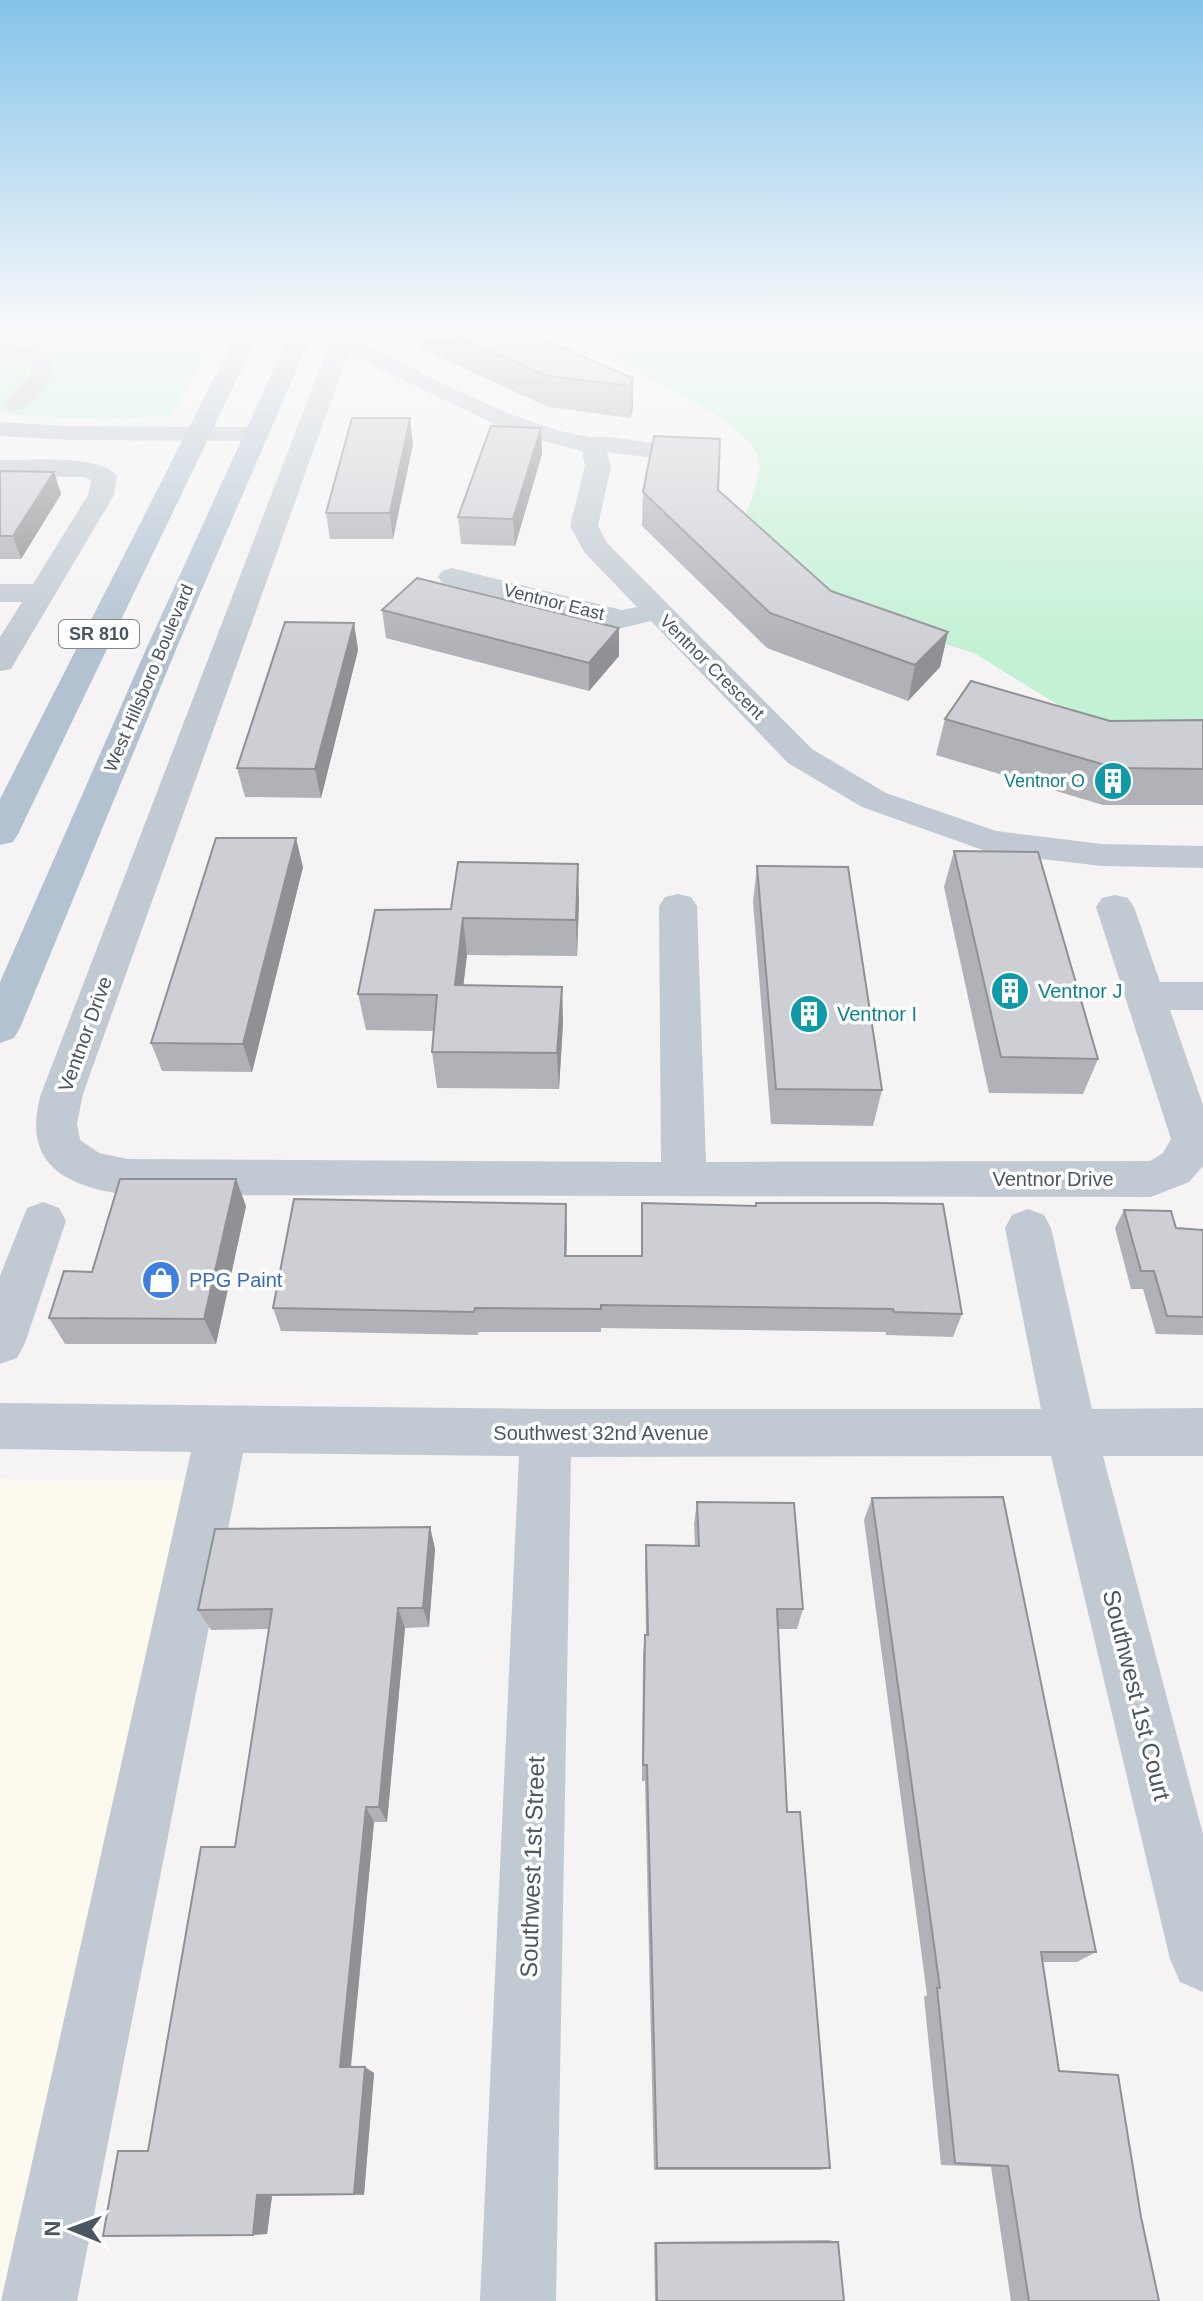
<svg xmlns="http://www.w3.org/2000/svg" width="1203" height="2301" font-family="Arial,sans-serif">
<rect width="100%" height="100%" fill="#f5f3f3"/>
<polygon fill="#fdf9ef" points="0,1479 234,1481 71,2301 0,2301"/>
<g fill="#c3f1d5">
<polygon points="0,329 219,329 171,416 80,419 0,413"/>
<path d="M546 329H1203V726L1094 727 974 653 855 615 744 520C749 503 762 476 759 460 751 416 588 349 546 329Z"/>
</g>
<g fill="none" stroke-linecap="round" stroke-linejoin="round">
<g fill="#c1cad2" fill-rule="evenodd">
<path d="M335 329H357L353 339C415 368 546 443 610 437L717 452 721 457 717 462 708 465 607 452 611 466 598 526 607 543 812 749 886 793 996 831 1102 844 1203 846V868L1102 866 991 853 862 807 788 763 651 621 622 628 442 583 438 577 442 571 452 568 622 610 637 607 585 553 570 526 585 466 582 451 516 434 348 354 83 1094 77 1123 80 1140 99 1153 128 1159 661 1162 659 906 665 897 678 894 691 897 697 906 706 1162 1150 1161 1163 1153 1171 1139 1096 907 1102 898 1115 895 1128 898 1134 907 1160 982H1203V1010H1170L1203 1105V1166L1189 1182 1151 1197 128 1195C65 1187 21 1164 41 1094Z"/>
<path d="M0 344 34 348 54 362C52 382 30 416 7 410L3 405 30 375 31 365 21 359 0 358Z"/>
<polygon points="0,422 69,426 256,427 265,429 268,434 265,439 256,441 69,440 0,436"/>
<path d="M0 460C26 461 101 453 117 476L114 495 15 662 11 669 0 671V637L22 602H0V584H33L88 495 91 480 83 477 0 476Z"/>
<polygon points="43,1202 59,1208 66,1221 25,1343 17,1358 0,1364 0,1276 27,1208"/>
<polygon points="1028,1209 1044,1215 1051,1228 1092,1409 1203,1408 1203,1456 1103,1456 1203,1834 1203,1992 1180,1982 1170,1959 1051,1456 571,1457 556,2301 480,2301 519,1456 243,1453 77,2301 1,2301 191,1452 0,1449 0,1403 546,1409 1041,1409 1005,1228 1012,1215"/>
</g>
<g fill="#b3c2d1" fill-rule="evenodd">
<polygon points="239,329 261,329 18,834 13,842 0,845 0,799"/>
<polygon points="292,329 314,329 177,647 20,1028 14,1038 0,1043 0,982 147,647"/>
</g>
</g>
<g fill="#b0b2b7">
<polygon points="411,329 519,329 633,378 633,410 630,418 548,407 420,348"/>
<polygon points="541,428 542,454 515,546 461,544 458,517"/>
<polygon points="413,444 393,539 330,539 326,513"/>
<polygon points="0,471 54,472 61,494 21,559 0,559"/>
<polygon points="718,490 831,591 948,632 940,667 908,701 767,648 642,526 643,492"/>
<polygon points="382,610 619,628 619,656 589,691 386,638"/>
<polygon points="354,623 358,650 321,798 245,797 237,768"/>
<polygon points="945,719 1110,721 1203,720 1203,805 1103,805 936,755"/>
<polygon points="954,851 1098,1059 1083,1094 989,1093 944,887"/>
<polygon points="757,866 882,1090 873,1126 771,1124 753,902"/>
<polygon points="303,867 252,1072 162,1071 151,1043"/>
<polygon points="579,900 577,956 467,955 463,986 562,987 563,1023 559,1089 437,1088 432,1052 434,1031 366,1030 358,994 451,909"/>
<polygon points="642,1203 962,1314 953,1337 886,1335 886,1332 601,1328 601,1332 478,1332 478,1335 281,1331 273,1308 566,1204 566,1256 641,1256"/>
<polygon points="246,1206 216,1344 65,1344 49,1318"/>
<polygon points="1124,1210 1176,1228 1203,1230 1203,1335 1156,1334 1143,1289 1131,1289 1115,1228"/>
<polygon points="872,1498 1096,1952 1077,1962 1042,1962 1059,2071 1141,2217 1159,2301 1011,2301 991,2167 941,2165 924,1997 927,1995 864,1520"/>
<polygon points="697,1502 803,1609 797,1629 778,1629 787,1812 830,2168 820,2170 654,2170 645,1781 642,1781 643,1654 645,1635 646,1635 645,1566 646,1545 695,1546 694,1524"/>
<polygon points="430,1527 435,1549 429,1627 405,1628 387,1822 374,1822 351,2067 374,2073 364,2195 272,2196 267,2234 148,2151 235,1847 269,1629 211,1630 198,1610"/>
<polygon points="828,2240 838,2242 844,2301 655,2301 654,2242"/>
</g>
<g fill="#909195">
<polygon points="633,378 633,410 630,418 631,386"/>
<polygon points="410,418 413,444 393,539 390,513"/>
<polygon points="541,428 542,454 515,546 513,519"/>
<polygon points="54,472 61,494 21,559 13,536"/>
<polygon points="354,623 358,650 321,798 315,769"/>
<polygon points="619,628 619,656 589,691 589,663"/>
<polygon points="948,632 940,667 908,701 915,665"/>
<polygon points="296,838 303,867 252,1072 243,1044"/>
<polygon points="578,864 579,900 577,956 576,920"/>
<polygon points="463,918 467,955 459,1022 455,985"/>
<polygon points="562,987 563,1023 559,1089 557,1053"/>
<polygon points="236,1179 246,1206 216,1344 204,1319"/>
<polygon points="566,1204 567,1229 566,1280 565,1256"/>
<polygon points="430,1527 435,1549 429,1627 423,1608"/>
<polygon points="398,1608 405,1628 387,1822 379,1807"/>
<polygon points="366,1807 374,1822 350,2073 340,2067"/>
<polygon points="365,2067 374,2073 364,2195 354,2194"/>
<polygon points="257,2195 272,2196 267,2234 253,2235"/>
</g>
<g fill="#cdcfd5" stroke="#909195" stroke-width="2">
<polygon points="442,329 519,329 633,378 631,386 547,376"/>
<polygon points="352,418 410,418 390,513 326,513"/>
<polygon points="491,426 541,428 513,519 458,517"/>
<polygon points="654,436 720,439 718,490 831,591 948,632 915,665 770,613 643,492"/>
<polygon points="0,471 54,472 13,536 0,536"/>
<polygon points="417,578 619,628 589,663 382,610"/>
<polygon points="285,622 354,623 315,769 237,768"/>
<polygon points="971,681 1110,721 1203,720 1203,769 1116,768 945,719"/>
<polygon points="216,838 296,838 243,1044 151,1043"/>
<polygon points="954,851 1038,852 1098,1059 1001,1057"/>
<polygon points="458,862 578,864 576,920 463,918 455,985 562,987 557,1053 432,1052 437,995 358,994 375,910 451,909"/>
<polygon points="757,866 848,867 882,1090 776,1089"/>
<polygon points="120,1179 236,1179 204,1319 49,1318 64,1271 92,1272"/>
<polygon points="294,1199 566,1204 565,1256 642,1256 642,1203 756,1206 756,1203 879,1203 943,1204 962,1314 894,1312 893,1309 601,1305 601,1309 475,1308 474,1312 273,1308"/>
<polygon points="1124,1210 1171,1211 1176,1228 1203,1230 1203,1317 1167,1316 1154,1271 1141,1271"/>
<polygon points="1003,1497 1096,1952 1041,1952 1059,2071 1118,2075 1141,2217 1159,2301 1029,2301 1008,2166 955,2163 937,1988 940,1988 872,1498"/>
<polygon points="697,1502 794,1503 803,1609 777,1609 787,1812 800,1812 830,2168 657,2168 647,1765 643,1765 645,1635 648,1635 646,1545 699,1546"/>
<polygon points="430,1527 423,1608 398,1608 379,1807 366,1807 340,2067 365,2067 354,2194 257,2195 253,2235 103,2236 118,2151 148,2151 201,1847 235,1847 272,1609 198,1610 215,1529"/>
<polygon points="838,2242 844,2301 657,2301 656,2243"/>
</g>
<linearGradient id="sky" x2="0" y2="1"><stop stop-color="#85c3ea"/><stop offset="0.51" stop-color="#fafafa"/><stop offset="1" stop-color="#fafafa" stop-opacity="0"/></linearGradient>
<rect width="1203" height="651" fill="url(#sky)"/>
<defs>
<symbol id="building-disc" viewBox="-11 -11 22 22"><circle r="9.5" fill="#0f9aa8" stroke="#fff"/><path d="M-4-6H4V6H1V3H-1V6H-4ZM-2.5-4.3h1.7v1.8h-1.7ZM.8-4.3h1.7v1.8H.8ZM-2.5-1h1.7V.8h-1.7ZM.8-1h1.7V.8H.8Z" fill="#fff"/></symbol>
<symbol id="shop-disc" viewBox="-11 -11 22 22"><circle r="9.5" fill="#3f7fe0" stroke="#fff"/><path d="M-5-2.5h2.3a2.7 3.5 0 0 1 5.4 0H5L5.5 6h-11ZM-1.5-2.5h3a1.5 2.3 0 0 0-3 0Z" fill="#fff"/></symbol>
</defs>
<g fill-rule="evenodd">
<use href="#building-disc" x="1091" y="759" width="44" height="44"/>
<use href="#building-disc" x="988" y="969" width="44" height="44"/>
<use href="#building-disc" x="787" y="992" width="44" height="44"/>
<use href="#shop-disc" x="139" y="1258" width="44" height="44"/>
</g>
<g text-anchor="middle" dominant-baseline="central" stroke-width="7" stroke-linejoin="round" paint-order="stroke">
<g font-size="18" fill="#4a5661" stroke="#fff">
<text transform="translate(554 602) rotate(14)">Ventnor East</text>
<text transform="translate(712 667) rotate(45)">Ventnor Crescent</text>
<text transform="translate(149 678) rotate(-67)">West Hillsboro Boulevard</text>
</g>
<rect fill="#fff" stroke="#808990" stroke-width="2" x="59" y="620" width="80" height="28" rx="6"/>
<g font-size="18" font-weight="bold" fill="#4a5661">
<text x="99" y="634">SR 810</text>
</g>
<g font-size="18" fill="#0d838f" stroke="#fff" text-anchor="end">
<text x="1085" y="781">Ventnor O</text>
</g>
<g font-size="20" fill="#0d838f" stroke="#fff" text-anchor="start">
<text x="1038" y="991">Ventnor J</text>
<text x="837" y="1014">Ventnor I</text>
</g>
<g font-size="20" fill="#4a5661" stroke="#fff">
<text transform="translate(85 1034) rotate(-70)">Ventnor Drive</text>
<text x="1053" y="1179">Ventnor Drive</text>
<text x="601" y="1433">Southwest 32nd Avenue</text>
</g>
<g font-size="20" fill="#366cbe" stroke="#fff" text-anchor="start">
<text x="189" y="1280">PPG Paint</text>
</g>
<g font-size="24" fill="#4a5661" stroke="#fff">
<text transform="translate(1137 1695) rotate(76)">Southwest 1st Court</text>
<text transform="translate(532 1867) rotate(-88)">Southwest 1st Street</text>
</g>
</g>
<g transform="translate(72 2229) rotate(271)" stroke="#ffffff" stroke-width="6" paint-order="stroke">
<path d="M0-6L14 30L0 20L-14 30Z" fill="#4a5661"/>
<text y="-12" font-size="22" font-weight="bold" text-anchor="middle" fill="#4a5661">N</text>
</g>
</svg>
